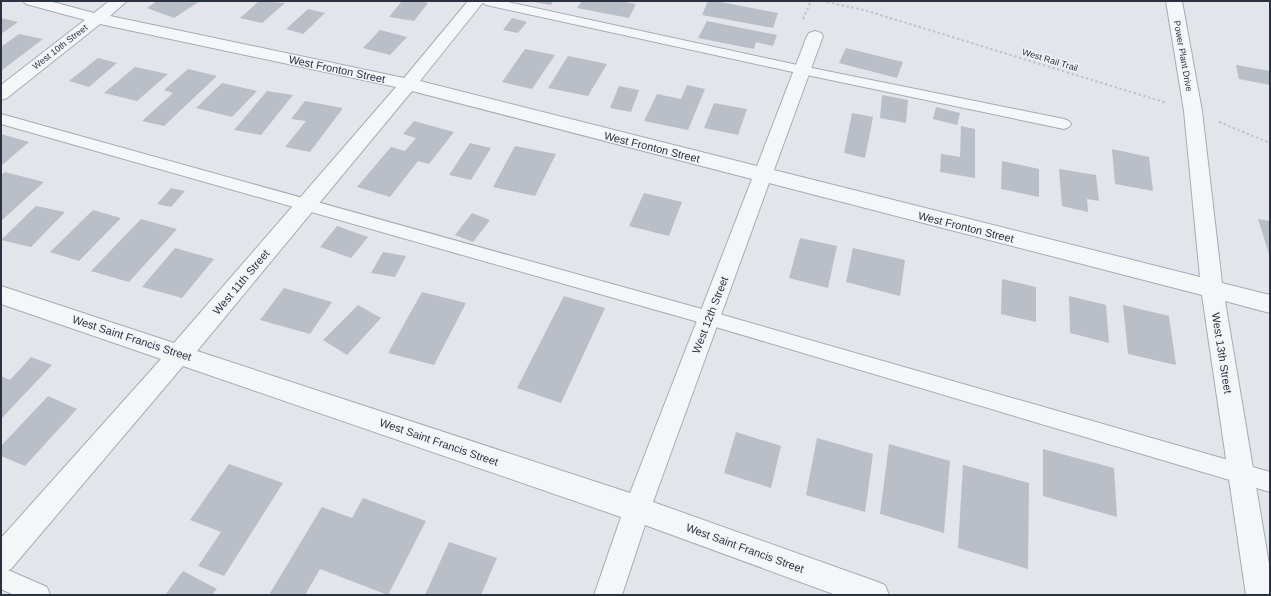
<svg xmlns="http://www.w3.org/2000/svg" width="1271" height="596" font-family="Helvetica,sans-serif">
<rect width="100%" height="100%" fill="#e3e5ea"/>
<g fill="#babec6">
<polygon points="157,1 200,1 174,18 147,8"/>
<polygon points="259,1 285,3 262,23 240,18"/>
<polygon points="402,1 418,1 428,3 414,21 389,17"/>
<polygon points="527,1 553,1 551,5"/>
<polygon points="582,1 620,1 636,4 629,18 577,8"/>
<polygon points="708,1 715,1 778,13 773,28 702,15"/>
<polygon points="308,9 325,13 303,34 286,29"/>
<polygon points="1,18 18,22 1,34"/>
<polygon points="512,18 527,22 518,33 503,30"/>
<polygon points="707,21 777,35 773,46 756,42 754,49 698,38"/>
<polygon points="380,30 407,37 390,55 363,48"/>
<polygon points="19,34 43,39 1,71 1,47"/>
<polygon points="846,48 903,62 897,78 839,63"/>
<polygon points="525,49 555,55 532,89 502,82"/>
<polygon points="568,56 607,64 588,96 548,88"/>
<polygon points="98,58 117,63 89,87 69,81"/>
<polygon points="1236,65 1270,71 1270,85 1239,79"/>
<polygon points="135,67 168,74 137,101 104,93"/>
<polygon points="188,69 217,76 164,126 142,121 173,93 164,90"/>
<polygon points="222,83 257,91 232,117 196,108"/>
<polygon points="687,85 705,89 688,130 644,121 657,94 681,99"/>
<polygon points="619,86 639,90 631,112 610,108"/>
<polygon points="267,91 293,95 261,135 234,130"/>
<polygon points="882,95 908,100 906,123 880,118"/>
<polygon points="305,101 343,108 310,152 285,147 306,121 291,119"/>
<polygon points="714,103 747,109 738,135 704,128"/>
<polygon points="936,107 960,113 957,125 933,119"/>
<polygon points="852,113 873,117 865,158 844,153"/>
<polygon points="414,121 454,132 429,164 418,161 390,197 357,187 391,147 405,151 416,138 403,134"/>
<polygon points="961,126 975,129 975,178 940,172 941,154 960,157"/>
<polygon points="1,134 29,142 1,166"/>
<polygon points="470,143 491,148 471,180 449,175"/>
<polygon points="515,146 556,154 535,196 493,187"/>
<polygon points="1112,149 1149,157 1153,191 1115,184"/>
<polygon points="1002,161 1039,169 1039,197 1001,189"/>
<polygon points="1059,169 1096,175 1099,201 1087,199 1088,212 1062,206"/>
<polygon points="5,172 44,182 1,221 1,175"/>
<polygon points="171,188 185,191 171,207 157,204"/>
<polygon points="644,193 682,202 669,236 629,226"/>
<polygon points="36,206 65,212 31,247 1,240"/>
<polygon points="93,210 121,218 79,261 50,252"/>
<polygon points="472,213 490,220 473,242 455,235"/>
<polygon points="141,219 177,229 129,282 91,271"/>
<polygon points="1258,219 1270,221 1270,257"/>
<polygon points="337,226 368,237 351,258 320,247"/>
<polygon points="800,238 837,246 828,288 789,278"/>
<polygon points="175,248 214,259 182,298 142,287"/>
<polygon points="853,248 905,260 900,296 846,282"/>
<polygon points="383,252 406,256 395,277 371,273"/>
<polygon points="1002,279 1036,287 1036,322 1001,314"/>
<polygon points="284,288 332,302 310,334 260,320"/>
<polygon points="422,292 466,303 434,365 388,353"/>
<polygon points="564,296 605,308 561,403 517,388"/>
<polygon points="1069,296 1106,305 1109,343 1070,333"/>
<polygon points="358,305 381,318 347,355 323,340"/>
<polygon points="1123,305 1169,316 1176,365 1128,354"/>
<polygon points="31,357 52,365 1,419 1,376 10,380"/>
<polygon points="48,396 77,409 25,466 1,456 1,446"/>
<polygon points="736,432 781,446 771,488 724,473"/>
<polygon points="817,438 873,454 865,512 806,495"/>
<polygon points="889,444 950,461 944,533 880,514"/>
<polygon points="1043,449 1114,468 1117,517 1043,496"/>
<polygon points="229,464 283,483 224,576 198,566 221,532 190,520"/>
<polygon points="963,465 1029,483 1028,569 958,548"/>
<polygon points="363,498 426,521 388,595 320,569 305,595 269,595 322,507 352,518"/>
<polygon points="449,542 497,558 481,595 425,595"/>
<polygon points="183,571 217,589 212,595 165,595"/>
</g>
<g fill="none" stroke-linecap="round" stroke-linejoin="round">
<defs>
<g id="service">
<polygon points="480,1 503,1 802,66 1064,119 1069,121 1071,124 1069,127 1064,129 802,74 486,5"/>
<polygon points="1,114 709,311 1270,472 1270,492 709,325 1,124"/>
<polygon points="1,567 47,587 50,595 14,595 1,589"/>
</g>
<path id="minor" d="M23 1H49L94 13 109 1H127L110 16 404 78 468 1H484L420 81 757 166 807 36 809 33 815 31 821 33 823 36 774 170 1200 277 1184 111 1166 1H1182L1202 111 1222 283 1270 295V313L1225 301 1270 570V595H1246L1202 295 769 183 653 502 875 581 885 585 889 595H836L645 525 622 595H594L621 517 183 366 11 569 1 573V538L161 359 1 304V286L174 343 396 87 100 24 7 98 1 100V85L85 20 26 4ZM412 91 752 179 630 493 197 351Z"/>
</defs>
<use href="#service" stroke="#a8abb4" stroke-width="2"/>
<use href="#minor" stroke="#a8abb4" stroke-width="2"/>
<g stroke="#c0c3c8" stroke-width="2" stroke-dasharray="2.5 2.5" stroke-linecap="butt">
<polyline points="822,1 864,10 1167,103"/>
<polyline points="803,19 811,1"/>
<polyline points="1219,122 1270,143"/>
</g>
<use href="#service" fill="#f5f6f8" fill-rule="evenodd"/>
<use href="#minor" fill="#f5f6f8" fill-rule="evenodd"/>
</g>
<g text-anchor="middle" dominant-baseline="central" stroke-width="3" stroke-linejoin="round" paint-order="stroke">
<g font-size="9" fill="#2b3141" stroke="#f2f4f7">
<text transform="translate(60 47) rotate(-38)">West 10th Street</text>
<text transform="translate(1183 56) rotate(80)">Power Plant Drive</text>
<text transform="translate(1050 60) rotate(17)">West Rail Trail</text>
</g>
<g font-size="11" fill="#2b3141" stroke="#f2f4f7">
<text transform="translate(337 69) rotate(12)">West Fronton Street</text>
<text transform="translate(652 147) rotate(14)">West Fronton Street</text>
<text transform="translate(966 227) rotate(14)">West Fronton Street</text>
<text transform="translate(241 282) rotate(-50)">West 11th Street</text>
<text transform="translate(710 315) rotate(-69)">West 12th Street</text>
<text transform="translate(132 338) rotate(18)">West Saint Francis Street</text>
<text transform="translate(1222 353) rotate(81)">West 13th Street</text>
<text transform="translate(439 442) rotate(19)">West Saint Francis Street</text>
<text transform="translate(745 548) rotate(20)">West Saint Francis Street</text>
</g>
</g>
<rect width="1271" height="596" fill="none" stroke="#2b3141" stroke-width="4"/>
</svg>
